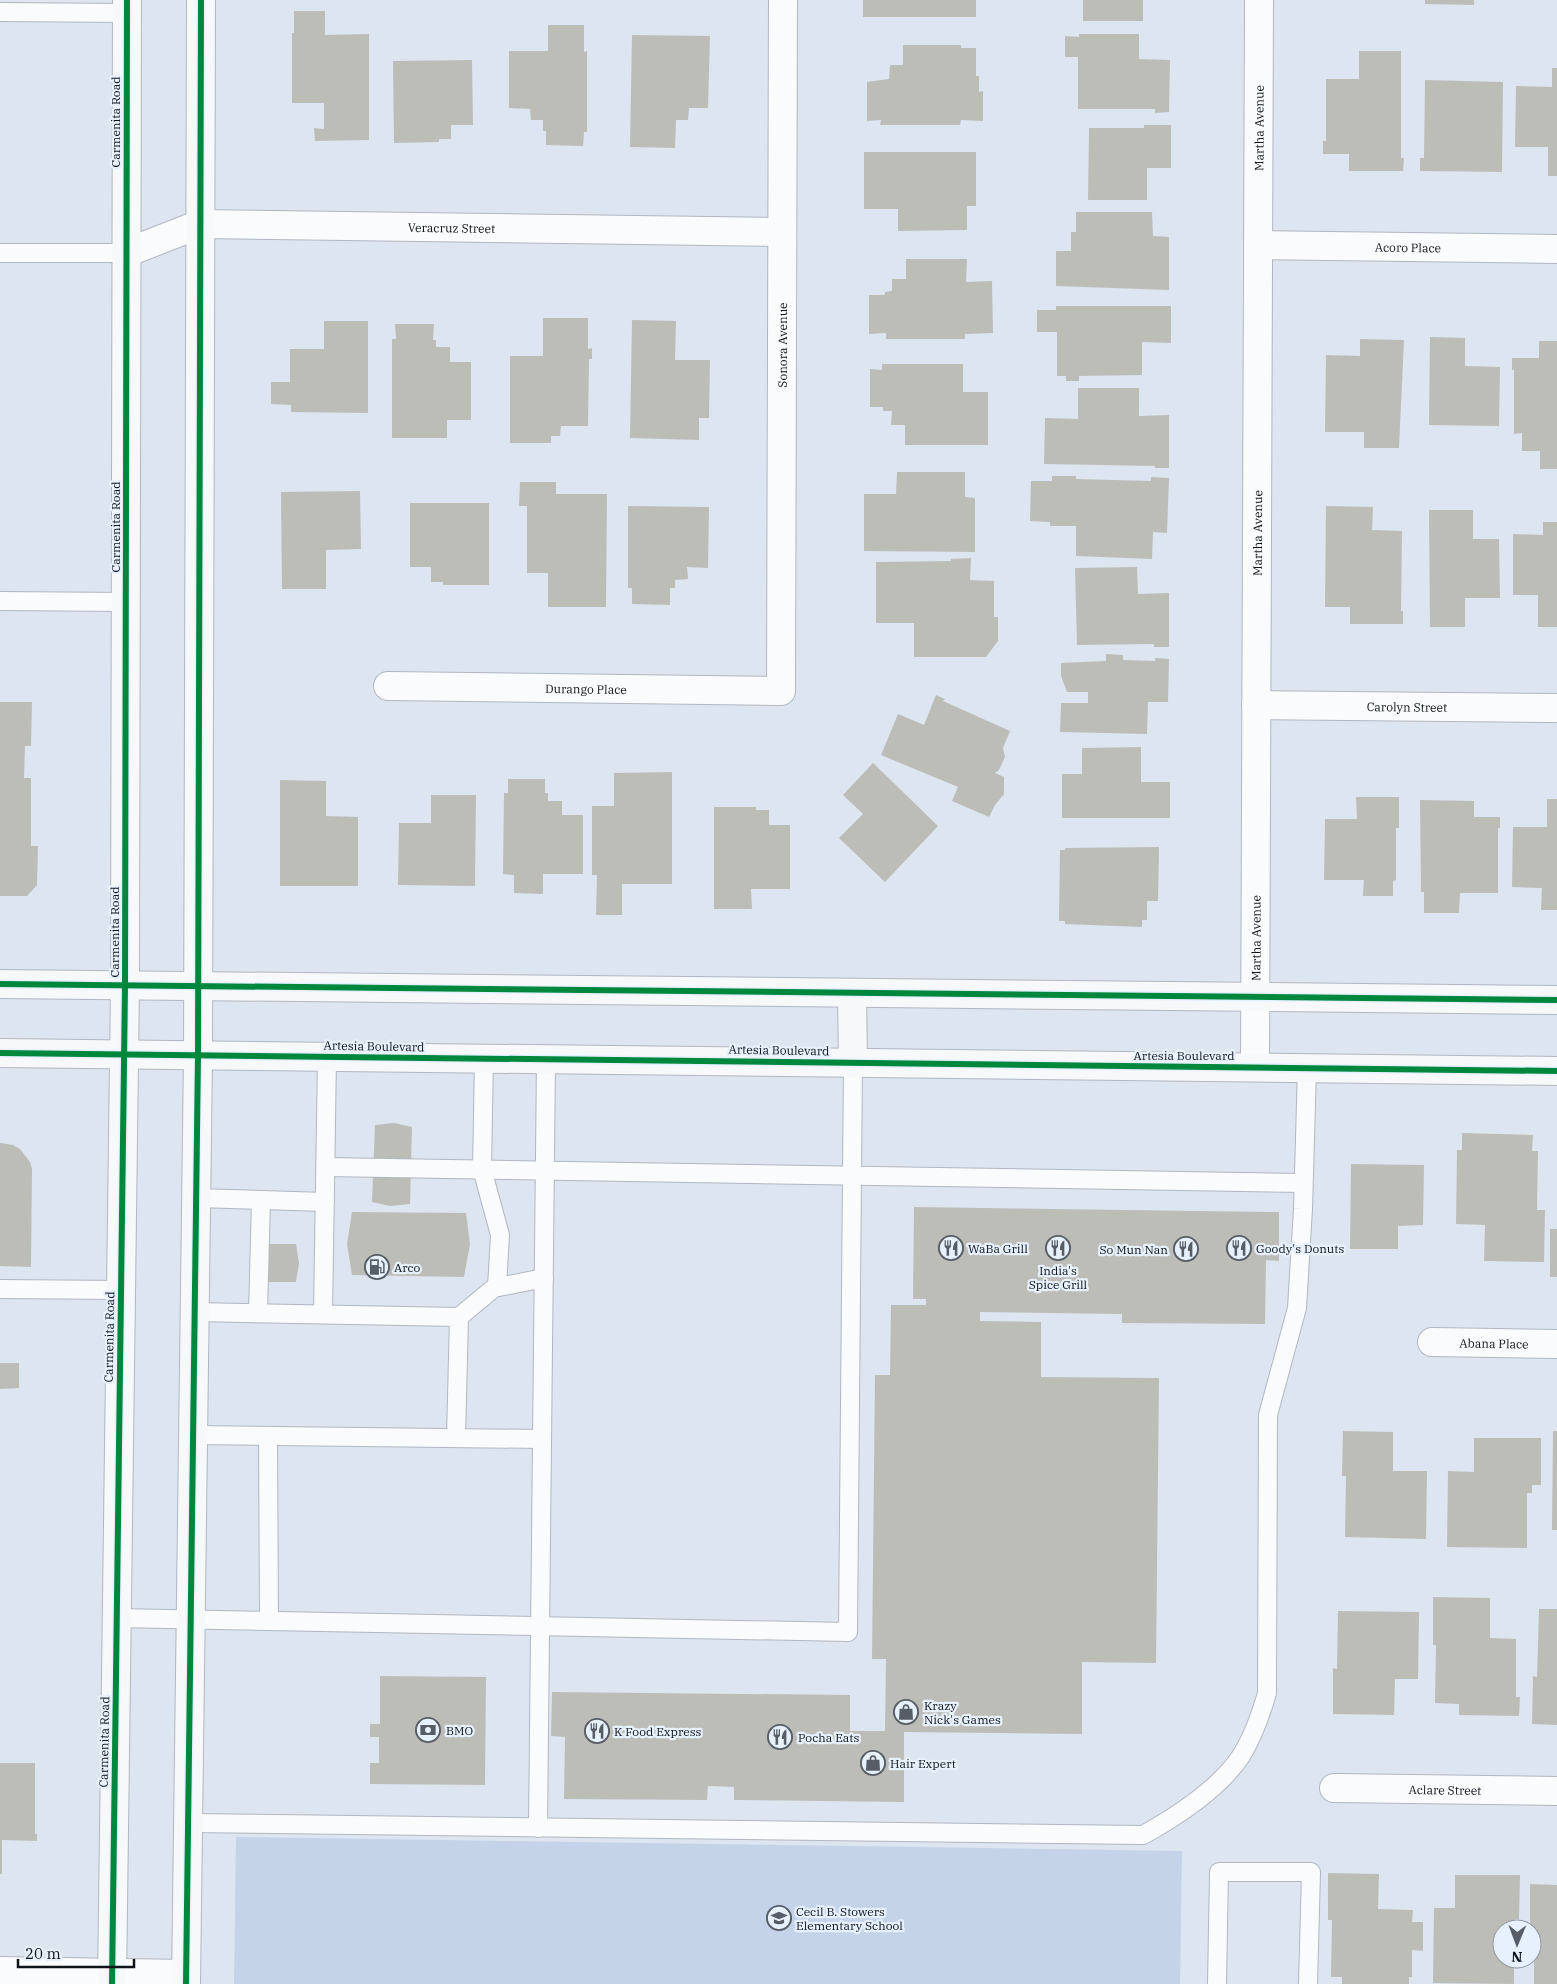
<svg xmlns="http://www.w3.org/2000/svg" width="1557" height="1984" font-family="'IBM Plex Serif',serif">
<rect width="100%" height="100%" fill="#dde5f1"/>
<polygon fill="#c5d3e9" points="236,1837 1182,1851 1180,1984 234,1984"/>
<g fill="#bdbdb8">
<rect x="863" y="0" width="113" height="17"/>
<rect x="1083" y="0" width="60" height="21"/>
<polygon points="1425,0 1474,0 1474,5 1425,4"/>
<polygon points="294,11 325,11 325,35 369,34 369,140 315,141 314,128 324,129 324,103 292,103 292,33 294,33"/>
<polygon points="548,25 584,25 584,52 587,51 587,132 584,132 583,146 546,145 546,131 543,131 543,120 531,120 530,109 509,108 509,51 548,51"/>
<polygon points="1079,34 1139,34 1139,59 1170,60 1169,112 1155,113 1155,109 1078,109 1078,57 1065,57 1065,36 1079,37"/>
<polygon points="632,35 710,36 708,108 689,108 688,120 676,120 675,148 630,147"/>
<polygon points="903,45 961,45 961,48 976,48 976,76 979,76 979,92 983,91 983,121 961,120 960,125 880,125 881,120 867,121 867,82 889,79 890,65 903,65"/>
<polygon points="1359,51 1401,51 1401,158 1404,158 1403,171 1349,171 1349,154 1323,154 1323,141 1326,141 1326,79 1359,79"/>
<polygon points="472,60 473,125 451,125 451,139 439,139 439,142 394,143 393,61"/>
<polygon points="1552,68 1557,68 1557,176 1548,176 1548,147 1515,147 1516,86 1552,87"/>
<polygon points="1425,80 1503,82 1502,172 1420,171 1420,158 1424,158"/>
<polygon points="1144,125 1171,125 1171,168 1147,168 1147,200 1088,200 1089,128 1144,128"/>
<polygon points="864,152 976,152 976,206 967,206 967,230 898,231 898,209 864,209"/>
<polygon points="1076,212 1152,212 1153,236 1169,237 1169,290 1056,286 1056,251 1071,251 1071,232 1076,232"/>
<polygon points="906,259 967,259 966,282 992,281 993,333 965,334 965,339 886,339 886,333 869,334 869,295 885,295 885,292 892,291 892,279 906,279"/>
<polygon points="1056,306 1171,306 1171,343 1142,342 1142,375 1079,376 1079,381 1066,381 1066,376 1057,376 1057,332 1037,332 1037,310 1056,310"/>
<polygon points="543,318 588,318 588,349 592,348 592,359 589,359 588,426 561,426 560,436 551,436 551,443 510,443 510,356 543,356"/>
<polygon points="632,320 676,321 675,360 710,360 709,418 699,418 699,440 630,438"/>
<polygon points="324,321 368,321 368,413 291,412 291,405 271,404 271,382 290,382 290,349 324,349"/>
<polygon points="395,324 434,324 433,340 436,340 436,347 450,347 450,362 471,362 471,420 447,420 447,438 392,438 392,339 396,339"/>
<polygon points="1430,337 1465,338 1465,366 1500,367 1499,426 1429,425"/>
<polygon points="1360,339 1404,340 1399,448 1364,448 1364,432 1325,432 1326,355 1360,356"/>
<polygon points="1539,341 1557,341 1557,469 1540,469 1540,451 1522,451 1522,433 1514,434 1514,370 1512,370 1512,358 1539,358"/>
<polygon points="882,364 963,364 963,392 988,392 988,445 905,445 905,425 891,425 892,411 883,411 883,407 870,407 870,369 882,370"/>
<polygon points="1078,388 1139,388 1139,416 1169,415 1169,468 1155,468 1155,466 1044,464 1045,418 1078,419"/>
<polygon points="897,472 965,472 965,497 975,498 975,552 864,551 864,494 896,494"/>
<polygon points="1052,476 1076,476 1076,479 1151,481 1151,477 1169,478 1167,533 1153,532 1152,559 1076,556 1076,526 1050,526 1050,522 1030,521 1031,481 1052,481"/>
<polygon points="520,482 556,482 556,494 607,494 606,607 548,607 548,573 527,573 527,506 519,506"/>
<polygon points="360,491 361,549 326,550 326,589 282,589 281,492"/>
<polygon points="410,503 489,503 489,585 443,585 443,582 431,582 431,567 410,567"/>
<polygon points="628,506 709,507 708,568 687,567 688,579 675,580 675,588 670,588 670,605 632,604 632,588 628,588"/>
<polygon points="1326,506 1373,507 1372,530 1402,531 1401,611 1403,611 1403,624 1350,624 1350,607 1325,607"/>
<polygon points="1429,510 1473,510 1473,539 1499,539 1500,598 1465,598 1465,627 1430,627"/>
<polygon points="1543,522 1557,522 1557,627 1538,627 1538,595 1513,595 1513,534 1543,535"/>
<polygon points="971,558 970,580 994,581 994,617 998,617 998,641 986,657 914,657 914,623 876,623 876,562 951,561 951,559"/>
<polygon points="1137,567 1138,594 1169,593 1169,647 1154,647 1154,644 1077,645 1075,568"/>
<polygon points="1106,654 1123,655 1123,660 1155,661 1155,658 1169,659 1168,702 1148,702 1147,734 1060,732 1061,703 1088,703 1088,692 1067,692 1061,676 1061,663 1106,661"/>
<polygon points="936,695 945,699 943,701 1010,731 1003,748 1005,757 999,770 995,773 1004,777 1004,794 995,805 989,817 952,801 958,787 881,755 898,714 924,725"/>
<polygon points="0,702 32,702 31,746 25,746 24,778 31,778 31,846 38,846 37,885 27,896 0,896"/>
<polygon points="1141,747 1141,782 1170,782 1170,818 1062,818 1062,774 1082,774 1082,748"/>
<polygon points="873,763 938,826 885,882 839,838 863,814 843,795"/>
<polygon points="672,772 672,884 622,884 622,915 596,915 597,875 592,875 592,806 614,806 614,773"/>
<polygon points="508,779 545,779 545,793 548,793 548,801 562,801 562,815 583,815 583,874 543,874 543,894 514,893 514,875 503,874 504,793 508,793"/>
<polygon points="280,780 326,781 326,816 358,817 358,886 280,886"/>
<polygon points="431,795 476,795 475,886 398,885 399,823 431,823"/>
<polygon points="1356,797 1399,797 1399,828 1396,828 1396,880 1393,881 1393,896 1363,896 1364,880 1324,880 1325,819 1357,819"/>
<polygon points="1547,799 1557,799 1557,910 1541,910 1542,888 1512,887 1513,827 1547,827"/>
<polygon points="1420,800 1474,801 1474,817 1500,817 1500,828 1498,828 1498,893 1460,893 1459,913 1424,913 1424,892 1421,892"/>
<polygon points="714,807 756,807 756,810 769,810 769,825 790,825 790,889 751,889 752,909 714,909"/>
<polygon points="1159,847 1158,901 1147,901 1147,920 1142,920 1142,927 1065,924 1065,921 1059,921 1060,850 1065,850 1065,848"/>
<polygon points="394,1123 412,1127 410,1204 390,1206 372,1202 375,1125"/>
<polygon points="1462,1133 1533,1135 1532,1151 1538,1151 1537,1210 1545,1210 1544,1262 1484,1261 1485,1225 1456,1224 1457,1150 1462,1150"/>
<polygon points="0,1143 13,1145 20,1149 30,1162 32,1169 31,1267 0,1266"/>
<polygon points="1351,1164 1424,1165 1423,1225 1398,1226 1398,1249 1350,1249"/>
<polygon points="914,1207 1279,1212 1279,1261 1266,1260 1265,1324 1122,1323 1122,1314 980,1312 980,1321 1041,1322 1041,1377 1159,1378 1156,1663 1082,1662 1082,1734 904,1732 904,1802 734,1800 734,1787 708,1786 707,1800 564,1799 565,1737 551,1736 552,1692 850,1695 850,1731 885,1731 886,1659 872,1659 875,1375 890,1375 891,1305 926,1305 926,1299 913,1299"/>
<polygon points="352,1212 466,1213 470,1244 464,1277 352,1275 347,1244"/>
<rect x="1550" y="1229" width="7" height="48"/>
<polygon points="259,1244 296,1244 299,1263 296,1282 258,1282"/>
<polygon points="0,1363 19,1363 19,1388 0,1389"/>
<polygon points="1343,1431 1393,1432 1393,1471 1427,1471 1426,1539 1345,1537 1346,1476 1342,1476"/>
<polygon points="1553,1431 1557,1431 1557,1530 1552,1530"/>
<polygon points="1474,1438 1541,1438 1541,1485 1532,1485 1532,1493 1527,1493 1527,1548 1447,1547 1448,1471 1474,1472"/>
<polygon points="1433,1597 1490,1598 1490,1638 1516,1639 1516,1697 1520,1697 1519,1716 1459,1715 1459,1704 1435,1703 1436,1645 1433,1645"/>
<polygon points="1539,1609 1557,1609 1557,1725 1532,1724 1533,1676 1537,1677"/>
<polygon points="1338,1611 1419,1612 1418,1679 1395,1679 1394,1715 1333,1714 1333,1668 1337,1669"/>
<polygon points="380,1676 486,1677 485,1785 370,1784 370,1763 379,1763 379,1737 370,1737 370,1724 380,1724"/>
<polygon points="0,1763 35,1763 35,1834 37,1834 37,1841 2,1840 2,1874 0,1874"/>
<polygon points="1328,1873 1379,1874 1378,1909 1413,1910 1412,1922 1423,1922 1423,1951 1412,1950 1412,1977 1409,1977 1409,1984 1342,1984 1342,1977 1331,1977 1332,1920 1328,1920"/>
<polygon points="1455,1875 1520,1875 1519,1919 1515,1919 1515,1929 1502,1929 1502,1959 1514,1959 1514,1984 1433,1983 1434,1908 1455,1908"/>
<polygon points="1530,1884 1557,1885 1557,1984 1534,1984 1534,1930 1530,1929"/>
</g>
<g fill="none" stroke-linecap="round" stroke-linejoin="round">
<defs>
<g id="lane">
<polyline points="0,12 127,13"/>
<polyline points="0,253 126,253"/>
<polyline points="0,601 126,602"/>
<polyline points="484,1058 482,1169 500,1235 497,1287"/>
<polyline points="326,1167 1303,1183"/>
<polyline points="196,1198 325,1202"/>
<polyline points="0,1289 121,1290"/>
<polyline points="194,1312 459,1317 456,1438"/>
<polyline points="258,1313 261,1200"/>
<polyline points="323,1314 327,1057"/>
<polyline points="459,1317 494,1288 544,1278"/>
<polyline points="193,1435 542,1439"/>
<polyline points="268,1436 269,1621"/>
<polyline points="117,1618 848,1632 853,1063"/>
<path d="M188 1823 1143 1835C1176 1817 1220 1788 1241 1756 1253 1737 1261 1714 1267 1693L1268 1415 1297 1308 1303 1209 1307 1068"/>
<polyline points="538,1828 546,1059"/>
<polyline points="1217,1984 1219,1872 1311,1872 1308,1984"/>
</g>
<g id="street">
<path id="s1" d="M1258 245 1557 249"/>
<path id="s2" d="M126 253 200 224 782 232"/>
<path id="s3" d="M388 686 781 691 783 0"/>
<path id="s4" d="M1256 705 1557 708"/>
<path id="s5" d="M1255 1067 1259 0"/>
<path id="s6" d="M1432 1342 1557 1344"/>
<path id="s7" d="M1334 1788 1557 1791"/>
<polyline points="0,1971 186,1974"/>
</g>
<g id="secondary">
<polyline points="0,984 1557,1000"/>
<polyline points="852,993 853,1063"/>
<polyline points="0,1053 1557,1071"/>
<polyline points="112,1984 125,986 127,0"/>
<polyline points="186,1984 198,1055 201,0"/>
</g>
</defs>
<use href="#lane" stroke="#b1b7c0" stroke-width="20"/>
<use href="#street" stroke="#b1b7c0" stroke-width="30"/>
<use href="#secondary" stroke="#b1b7c0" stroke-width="30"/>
<use href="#lane" stroke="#fafbfd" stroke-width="18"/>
<use href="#street" stroke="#fafbfd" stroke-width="28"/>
<use href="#secondary" stroke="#f6f8fa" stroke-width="28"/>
<defs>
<g id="cycleway">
<polyline points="0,984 1557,1000"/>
<polyline points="0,1053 1557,1071"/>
<polyline points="112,1984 125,986 127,0"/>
<polyline points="186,1984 198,1055 201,0"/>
</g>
</defs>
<use href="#cycleway" stroke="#e7f0fd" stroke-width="9"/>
<use href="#cycleway" stroke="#00873e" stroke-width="6"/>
</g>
<defs>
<symbol id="restaurant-ring" viewBox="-11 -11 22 22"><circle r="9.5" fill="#e7f0fd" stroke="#575d66" stroke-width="1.5"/><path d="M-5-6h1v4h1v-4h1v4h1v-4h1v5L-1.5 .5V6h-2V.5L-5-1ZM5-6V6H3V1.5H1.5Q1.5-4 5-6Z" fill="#575d66"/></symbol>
<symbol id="fuel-ring" viewBox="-11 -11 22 22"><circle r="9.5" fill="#e7f0fd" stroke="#575d66" stroke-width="1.5"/><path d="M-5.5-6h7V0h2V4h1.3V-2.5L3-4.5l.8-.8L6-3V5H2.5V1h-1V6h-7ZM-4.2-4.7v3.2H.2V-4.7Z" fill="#575d66"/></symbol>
<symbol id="shop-ring" viewBox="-11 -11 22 22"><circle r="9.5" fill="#e7f0fd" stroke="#575d66" stroke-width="1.5"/><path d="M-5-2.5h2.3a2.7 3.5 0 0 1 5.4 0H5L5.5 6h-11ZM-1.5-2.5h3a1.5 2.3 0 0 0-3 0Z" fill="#575d66"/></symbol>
<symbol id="bank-ring" viewBox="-11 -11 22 22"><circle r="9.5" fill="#e7f0fd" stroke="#575d66" stroke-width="1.5"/><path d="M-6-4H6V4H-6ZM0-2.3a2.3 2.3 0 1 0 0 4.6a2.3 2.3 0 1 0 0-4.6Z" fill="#575d66"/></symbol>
<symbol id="school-ring" viewBox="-11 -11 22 22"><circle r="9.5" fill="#e7f0fd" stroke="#575d66" stroke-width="1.5"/><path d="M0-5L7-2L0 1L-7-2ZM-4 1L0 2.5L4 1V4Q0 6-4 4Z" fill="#575d66"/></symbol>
</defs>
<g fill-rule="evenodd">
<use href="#restaurant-ring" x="937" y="1234" width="28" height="28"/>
<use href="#restaurant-ring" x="1044" y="1234" width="28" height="28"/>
<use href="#restaurant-ring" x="1225" y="1234" width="28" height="28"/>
<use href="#restaurant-ring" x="1172" y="1235" width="28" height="28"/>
<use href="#fuel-ring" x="363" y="1253" width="28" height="28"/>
<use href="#shop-ring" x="892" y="1698" width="28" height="28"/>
<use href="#bank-ring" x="414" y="1716" width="28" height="28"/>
<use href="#restaurant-ring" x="583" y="1717" width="28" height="28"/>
<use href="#restaurant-ring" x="766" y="1723" width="28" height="28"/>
<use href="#shop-ring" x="859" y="1749" width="28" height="28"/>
<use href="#school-ring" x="765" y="1904" width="28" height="28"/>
</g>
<g text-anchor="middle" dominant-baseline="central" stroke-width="4.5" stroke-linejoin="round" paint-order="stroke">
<g font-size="12" fill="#0f141b" stroke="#e7f0fd">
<text transform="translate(115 122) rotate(-90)">Carmenita Road</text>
<text stroke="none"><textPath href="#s5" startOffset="939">Martha Avenue</textPath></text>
<text stroke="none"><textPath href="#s2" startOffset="331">Veracruz Street</textPath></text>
<text stroke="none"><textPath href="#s1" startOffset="150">Acoro Place</textPath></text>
<text stroke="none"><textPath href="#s3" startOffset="739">Sonora Avenue</textPath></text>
<text transform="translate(115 527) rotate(-90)">Carmenita Road</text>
<text stroke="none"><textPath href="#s5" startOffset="534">Martha Avenue</textPath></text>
<text stroke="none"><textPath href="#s3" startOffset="198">Durango Place</textPath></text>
<text stroke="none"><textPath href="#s4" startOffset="151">Carolyn Street</textPath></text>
<text transform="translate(114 932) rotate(-90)">Carmenita Road</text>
<text stroke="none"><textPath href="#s5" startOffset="129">Martha Avenue</textPath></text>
<text transform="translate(374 1046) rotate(1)">Artesia Boulevard</text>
<text transform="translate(779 1050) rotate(1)">Artesia Boulevard</text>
<text x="1184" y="1055">Artesia Boulevard</text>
<text transform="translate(109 1337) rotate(-89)">Carmenita Road</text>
<text stroke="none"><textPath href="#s6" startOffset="62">Abana Place</textPath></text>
<text transform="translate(104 1742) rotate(-89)">Carmenita Road</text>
<text stroke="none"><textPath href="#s7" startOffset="111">Aclare Street</textPath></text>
</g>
<g font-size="12" fill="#0f141b" stroke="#e7f0fd" text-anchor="start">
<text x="968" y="1248">WaBa Grill</text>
<text x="1256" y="1248">Goody's Donuts</text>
<text x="1168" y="1249" text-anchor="end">So Mun Nan</text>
<text x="394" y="1267">Arco</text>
<text x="1058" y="1270" text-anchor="middle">India's<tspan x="1058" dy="14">Spice Grill</tspan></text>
<text x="924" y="1705">Krazy<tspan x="924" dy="14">Nick's Games</tspan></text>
<text x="446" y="1730">BMO</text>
<text x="614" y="1731">K Food Express</text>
<text x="798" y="1737">Pocha Eats</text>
<text x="890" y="1763">Hair Expert</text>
<text x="796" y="1911">Cecil B. Stowers<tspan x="796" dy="14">Elementary School</tspan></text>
</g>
</g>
<g transform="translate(1517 1944) rotate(181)"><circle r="24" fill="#e7f0fd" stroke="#9198a3"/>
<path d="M0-4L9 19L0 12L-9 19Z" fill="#575d66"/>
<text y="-8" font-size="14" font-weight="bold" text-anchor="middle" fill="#0f141b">N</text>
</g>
<path d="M18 1959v8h116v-8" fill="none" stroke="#0f141b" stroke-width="2.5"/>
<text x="25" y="1959" font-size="15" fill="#0f141b" stroke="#e7f0fd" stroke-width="4" paint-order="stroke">20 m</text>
</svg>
